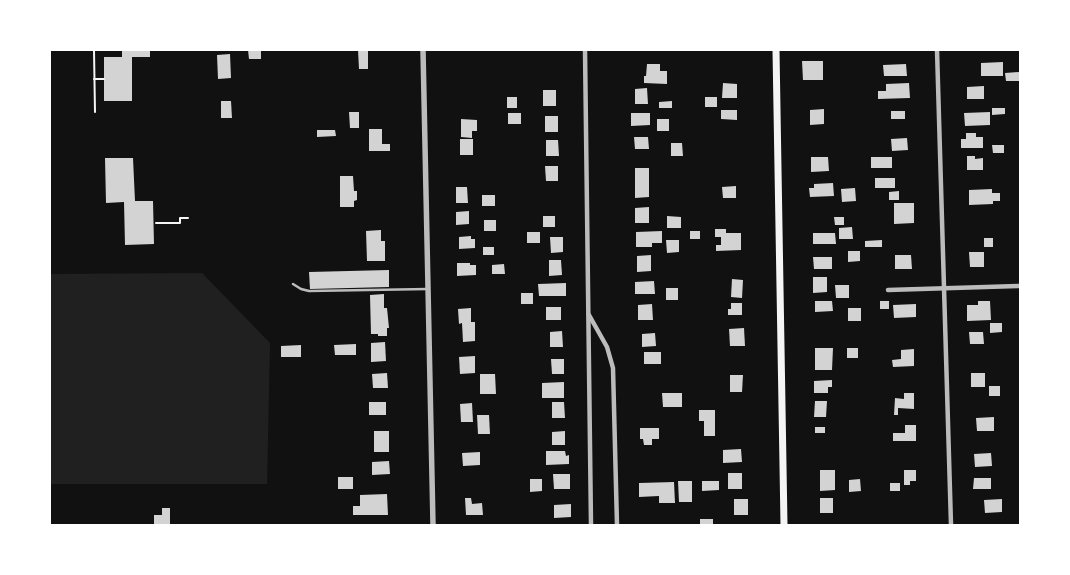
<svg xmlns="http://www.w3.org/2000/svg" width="1070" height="575" font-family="Overpass,sans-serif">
<rect width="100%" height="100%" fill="#111"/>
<polygon fill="#202020" points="202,273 270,343 267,484 50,484 50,274"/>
<g fill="#d3d3d3">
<polygon points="122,50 150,50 150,57 132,57 132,101 104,101 104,57 122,57"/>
<polygon points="248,50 261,50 261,59 249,59"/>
<polygon points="358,50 368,50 368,69 359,69"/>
<polygon points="230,54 231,78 218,79 217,55"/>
<polygon points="802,61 823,61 823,80 803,80"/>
<polygon points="1003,62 1003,76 981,76 981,63"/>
<polygon points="647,64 660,64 660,71 667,71 667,84 644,83 644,76 646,76"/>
<polygon points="906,64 907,76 884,76 883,65"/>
<polygon points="1019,72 1019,81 1006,81 1005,73"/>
<polygon points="723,83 737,84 737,98 722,98"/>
<polygon points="909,83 910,98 878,99 878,91 886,91 886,84"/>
<polygon points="984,86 984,99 967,99 967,87"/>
<polygon points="647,88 648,104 635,104 635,89"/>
<rect x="543" y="90" width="13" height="16"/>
<rect x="507" y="97" width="10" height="11"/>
<rect x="705" y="97" width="12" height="10"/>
<polygon points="221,101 231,101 232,118 221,118"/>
<polygon points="672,101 672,108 659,108 659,102"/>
<polygon points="992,108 1005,108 1005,114 992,115"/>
<polygon points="824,109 824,124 810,125 810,110"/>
<polygon points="721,110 737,110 737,120 721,119"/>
<rect x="891" y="111" width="14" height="8"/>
<polygon points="349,112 359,112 359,128 350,128"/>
<polygon points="990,112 990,125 965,126 964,113"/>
<rect x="508" y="113" width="13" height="11"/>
<polygon points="631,113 650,113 650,125 631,126"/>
<rect x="545" y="116" width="13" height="16"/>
<polygon points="461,119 477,120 477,131 472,131 472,138 461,137"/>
<rect x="657" y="119" width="12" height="12"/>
<polygon points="369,129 382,129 382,144 390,144 390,151 369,151"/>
<polygon points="317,130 335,130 336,136 317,137"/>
<polygon points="966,133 976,133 976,137 983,137 983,148 961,148 961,139 966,139"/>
<polygon points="634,137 648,137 649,149 635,149"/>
<polygon points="907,138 908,150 892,151 891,139"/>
<rect x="460" y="139" width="13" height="16"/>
<polygon points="546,140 558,140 559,156 546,156"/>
<polygon points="671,143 682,143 683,156 671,156"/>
<polygon points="992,145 1004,145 1004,153 993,153"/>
<polygon points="967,156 975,156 975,159 983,158 983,170 967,170"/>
<polygon points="811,157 828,157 829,171 811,172"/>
<rect x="871" y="157" width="21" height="11"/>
<polygon points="105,158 133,158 135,201 153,201 154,244 125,245 124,202 106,203"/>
<polygon points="545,166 558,166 558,181 546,181"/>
<polygon points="635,168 649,168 649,197 635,198"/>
<polygon points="340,176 353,176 354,191 357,191 357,200 354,201 354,207 340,207"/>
<rect x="875" y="178" width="20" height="10"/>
<polygon points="833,183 834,196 810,197 809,188 814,188 814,184"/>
<polygon points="736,186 736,198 723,198 722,187"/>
<polygon points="456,187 467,187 468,203 456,203"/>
<polygon points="855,188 856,201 842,202 841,189"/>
<polygon points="992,189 992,193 1000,193 1000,201 993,201 993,204 969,205 969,190"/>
<polygon points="899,191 899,200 889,200 889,192"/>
<rect x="482" y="195" width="13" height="11"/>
<polygon points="894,203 914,203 914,223 894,224"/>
<polygon points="649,207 649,223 635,223 635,208"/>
<polygon points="469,211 469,224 456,225 456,212"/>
<rect x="543" y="216" width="12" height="11"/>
<polygon points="667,216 681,217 681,228 667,228"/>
<polygon points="834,217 844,217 844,225 835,225"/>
<rect x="484" y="220" width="12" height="11"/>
<polygon points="852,227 853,239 839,239 839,228"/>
<polygon points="715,229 726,229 726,233 741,233 741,250 716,251 716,245 721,245 721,237 715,237"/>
<polygon points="381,230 381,241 385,241 385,261 367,261 366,231"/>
<polygon points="662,231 662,243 652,243 652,247 636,247 636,232"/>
<rect x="690" y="231" width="10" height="8"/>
<rect x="527" y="232" width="13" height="11"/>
<polygon points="813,233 835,233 836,244 813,244"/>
<polygon points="471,236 471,239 475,239 475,248 459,249 459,237"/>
<polygon points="550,237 563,237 563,252 551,253"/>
<rect x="984" y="238" width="9" height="9"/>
<polygon points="666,240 679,240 679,252 667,253"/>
<polygon points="882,240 882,247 865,247 865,241"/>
<rect x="483" y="247" width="11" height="8"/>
<polygon points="848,251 860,251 860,261 848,262"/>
<polygon points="969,252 984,252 984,267 970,267"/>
<polygon points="651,255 651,271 637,272 637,256"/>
<polygon points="895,255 911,255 912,269 895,269"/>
<polygon points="813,257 832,257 832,269 814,269"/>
<polygon points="549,260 561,260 562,275 549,276"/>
<polygon points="457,263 470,263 470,265 476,265 476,275 457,276"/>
<polygon points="504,264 505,274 492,274 492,265"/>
<polygon points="389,270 389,287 310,289 309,272"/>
<polygon points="813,277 827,277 827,292 813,293"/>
<polygon points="732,279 743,280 742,298 731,297"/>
<polygon points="654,281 655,294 635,294 635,282"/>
<polygon points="566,283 566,296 539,296 538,284"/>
<polygon points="835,285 849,285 849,298 836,298"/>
<rect x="666" y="288" width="12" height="12"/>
<rect x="521" y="293" width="12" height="11"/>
<polygon points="384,294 384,308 387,308 389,328 387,328 387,336 378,336 378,334 371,334 370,295"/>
<polygon points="815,301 832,301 833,311 815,312"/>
<rect x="880" y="301" width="9" height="8"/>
<polygon points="978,301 990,301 991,320 967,321 967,305 978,305"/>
<polygon points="731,303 742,303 742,315 728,315 728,309 731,309"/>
<polygon points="652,304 653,320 638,320 638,305"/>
<polygon points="916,304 916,317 894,318 893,305"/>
<rect x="546" y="307" width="15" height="13"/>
<polygon points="471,308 471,322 475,322 475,341 463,342 462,323 459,324 458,309"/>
<rect x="848" y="308" width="13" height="13"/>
<polygon points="990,323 1002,323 1002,332 990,333"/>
<polygon points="744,328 745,346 730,346 729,329"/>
<polygon points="562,331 563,347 550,347 550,332"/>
<polygon points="969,332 983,332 984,344 970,344"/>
<polygon points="655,333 656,346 642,347 642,334"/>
<polygon points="385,342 386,361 371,362 371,343"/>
<polygon points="356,344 356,355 335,355 334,345"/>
<polygon points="301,345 301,357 281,357 281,346"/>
<polygon points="815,348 833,348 832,370 815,370"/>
<rect x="847" y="348" width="11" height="10"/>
<polygon points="914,349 914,366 893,367 892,360 901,359 901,350"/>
<rect x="644" y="352" width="17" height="12"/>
<polygon points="475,356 475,373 460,374 459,357"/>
<polygon points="551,359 564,359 564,374 552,374"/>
<polygon points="387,373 388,388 373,388 372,374"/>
<rect x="971" y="373" width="14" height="14"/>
<polygon points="480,374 495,374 496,394 480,394"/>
<polygon points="730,375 743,375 742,392 730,392"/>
<polygon points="832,380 832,387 828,387 828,393 814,393 814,381"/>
<polygon points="564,382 564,398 542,398 542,383"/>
<rect x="989" y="386" width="11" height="10"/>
<polygon points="662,393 682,393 682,407 663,407"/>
<polygon points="904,393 914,393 914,409 898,408 898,415 894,415 895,398 904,399"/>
<polygon points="815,401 827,401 826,417 814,417"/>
<rect x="369" y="402" width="17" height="13"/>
<polygon points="552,402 564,402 565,418 552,418"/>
<polygon points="472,403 473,422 461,422 460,404"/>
<polygon points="699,410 715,410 715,436 704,436 704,421 699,421"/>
<polygon points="477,415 489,415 490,434 478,434"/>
<polygon points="994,417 994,431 977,431 976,418"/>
<polygon points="905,425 916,425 916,441 893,441 893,433 905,433"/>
<rect x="815" y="427" width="10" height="6"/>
<polygon points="640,428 659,428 659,439 652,439 652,445 644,445 643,439 640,439"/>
<rect x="374" y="431" width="15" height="21"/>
<polygon points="565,431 565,445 552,445 552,432"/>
<polygon points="741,449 742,462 723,463 723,450"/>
<polygon points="546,451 565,451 566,456 569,455 569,464 546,465"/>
<polygon points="480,452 480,465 463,466 462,453"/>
<polygon points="991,453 992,466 975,467 974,454"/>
<polygon points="389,461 390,474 372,475 372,462"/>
<polygon points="820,470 835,470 835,490 820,491"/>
<polygon points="904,470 916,470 916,481 910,481 910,485 904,485"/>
<rect x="728" y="473" width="14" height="16"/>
<polygon points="553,474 570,474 570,489 554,489"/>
<rect x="338" y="477" width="15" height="12"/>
<polygon points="974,478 991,478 991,489 973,489"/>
<polygon points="530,479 542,479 542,491 530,492"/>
<polygon points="860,479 861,491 849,492 849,480"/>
<polygon points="678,481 692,481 692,502 679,502"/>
<polygon points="702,481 719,481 719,490 702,491"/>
<polygon points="674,482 675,503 659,503 659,496 639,497 639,483"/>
<rect x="890" y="483" width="10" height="8"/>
<polygon points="387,494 388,515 353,515 353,506 360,506 360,495"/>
<polygon points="465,498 471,498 472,504 482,503 483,515 466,515"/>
<rect x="820" y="498" width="13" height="15"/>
<rect x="734" y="499" width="14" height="16"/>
<polygon points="1002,499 1002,512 985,513 984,500"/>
<polygon points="571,504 571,517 554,518 554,505"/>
<polygon points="162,508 170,508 170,525 154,525 154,515 162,515"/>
<rect x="700" y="519" width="13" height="6"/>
</g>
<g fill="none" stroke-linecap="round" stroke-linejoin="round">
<g stroke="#f5f5f5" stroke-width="2">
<polyline points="94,50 95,112"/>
<polyline points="94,79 104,79"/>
<polyline points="156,223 180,223 180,218 188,218"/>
</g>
<polyline stroke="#bcbcbc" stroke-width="2.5" points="293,284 301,289 309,291 428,289"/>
<g stroke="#bcbcbc" stroke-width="4.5">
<polyline points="585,50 591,525"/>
<polyline points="937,50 951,525"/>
<polyline points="888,290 1020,286"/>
<polyline points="589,315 607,347 613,368 617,525"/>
</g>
<polyline stroke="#bcbcbc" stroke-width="5.5" points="423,50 433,525"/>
<polyline stroke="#f5f5f5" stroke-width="7" points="776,50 784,525"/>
</g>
<rect width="1070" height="575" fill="none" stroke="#ffffff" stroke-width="102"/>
</svg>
